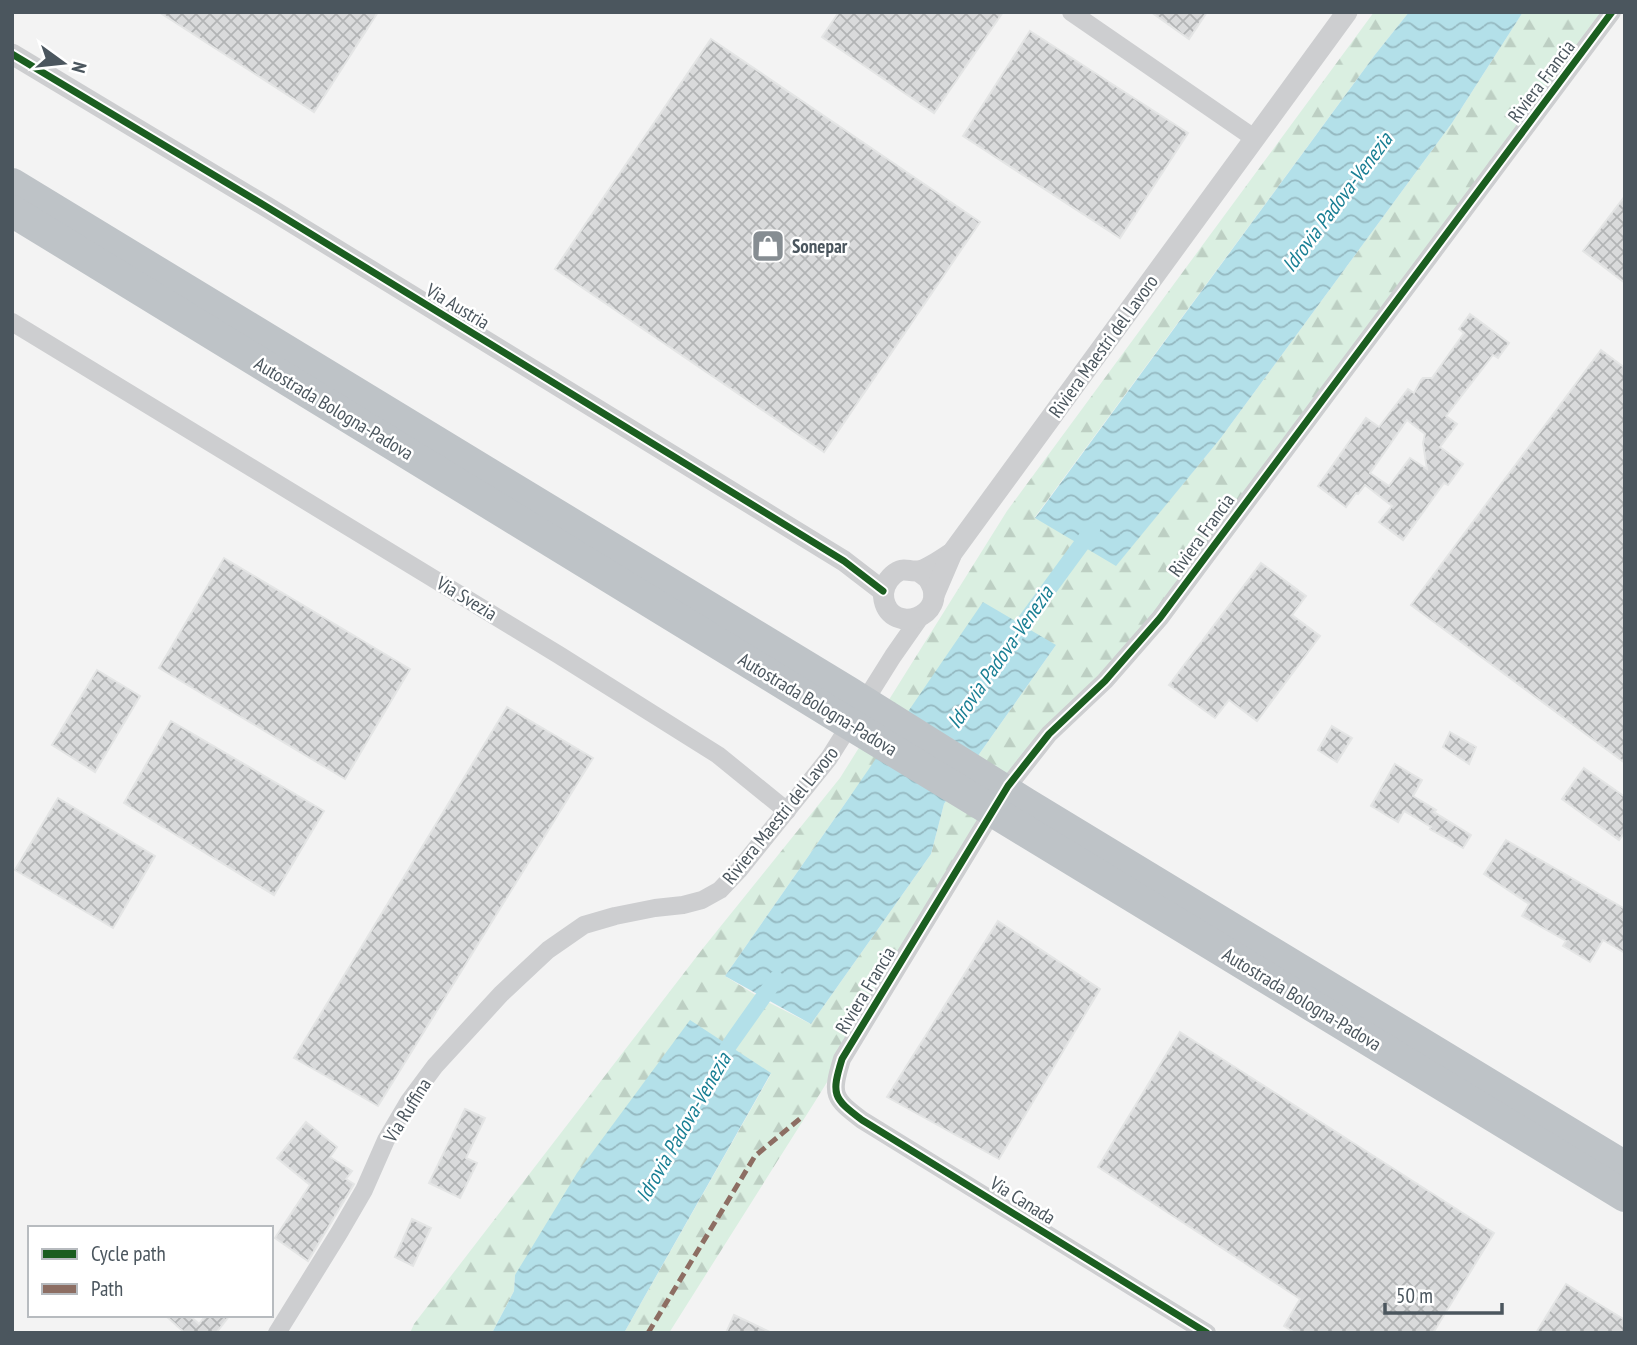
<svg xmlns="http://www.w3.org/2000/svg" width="1637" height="1345" font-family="'PT Sans Narrow',sans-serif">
<defs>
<pattern id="forest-firs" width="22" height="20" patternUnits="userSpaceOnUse" patternTransform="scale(1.75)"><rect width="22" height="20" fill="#daefe1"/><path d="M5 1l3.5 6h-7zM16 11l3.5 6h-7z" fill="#bdcfc3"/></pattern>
<pattern id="water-waves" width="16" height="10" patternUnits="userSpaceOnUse" patternTransform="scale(1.75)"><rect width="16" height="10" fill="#b3e0e9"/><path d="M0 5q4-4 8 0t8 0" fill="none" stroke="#94b8c0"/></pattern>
<pattern id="building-cross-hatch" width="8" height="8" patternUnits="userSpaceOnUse" patternTransform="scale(1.75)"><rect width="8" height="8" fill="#d9dadb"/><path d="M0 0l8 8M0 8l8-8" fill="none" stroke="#b2b4b5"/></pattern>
</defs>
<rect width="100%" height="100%" fill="#f3f3f3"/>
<path fill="url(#forest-firs)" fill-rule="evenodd" d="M1374 12H1409L1374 56 1035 517 1116 565 1220 439 1452 123 1523 12H1605L1160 618 1049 734 969 848 821 1092 669 1333H624L771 1074 515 1275 514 1291 492 1333H410L414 1324 704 947 840 778 1007 511ZM1056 645 944 804 931 854 811 1024 762 999 725 976 851 795Z"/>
<g fill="url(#water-waves)">
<polygon points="1409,12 1523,12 1452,123 1220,439 1116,566 1035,518 1374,56"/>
<polygon points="983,602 1056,645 944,804 931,854 811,1024 725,976 851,795"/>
<polygon points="690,1020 771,1073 624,1333 492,1333 514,1291 515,1275 577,1173"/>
</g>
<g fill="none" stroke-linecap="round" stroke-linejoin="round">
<g stroke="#b3e0e9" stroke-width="16">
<polyline points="1010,642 1092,530"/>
<polyline points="720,1062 728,1047 776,979"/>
</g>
</g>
<g fill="url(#building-cross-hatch)" stroke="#e4e5e5" stroke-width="2" fill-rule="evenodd">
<polygon points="159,12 378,12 314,112"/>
<polygon points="839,12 1003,12 934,113 822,37"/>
<polygon points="1151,12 1207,12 1189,39"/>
<polygon points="1030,31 1188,133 1120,238 963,136"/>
<polygon points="711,39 980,222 824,452 555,269"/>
<polygon points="1625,196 1625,283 1583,251"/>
<path d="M1470 314 1509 343 1498 358 1493 355 1446 416 1457 424 1440 447 1463 464 1448 485 1444 483 1403 540 1379 522 1392 506 1365 485 1358 494 1356 493 1346 507 1318 486 1366 418 1379 427 1408 389 1414 393 1421 380 1423 378H1432L1464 333 1459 329ZM1407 420 1425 434 1423 443 1427 469 1410 458 1389 486 1370 473Z"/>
<polygon points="1601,350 1625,368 1625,763 1411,605"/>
<polygon points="224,558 410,669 345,779 159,668"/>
<polygon points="1261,563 1306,596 1292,615 1320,636 1257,721 1229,700 1215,718 1169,685"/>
<polygon points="97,670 140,696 95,772 52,745"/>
<polygon points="507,707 593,758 378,1106 294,1058"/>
<polygon points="171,721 324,811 274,895 124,803"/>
<polygon points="1332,726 1352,738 1337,762 1318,750"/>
<polygon points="1450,732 1476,747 1469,764 1443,747"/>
<polygon points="1395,764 1422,780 1413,796 1436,810 1434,812 1471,835 1463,848 1430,829 1431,827 1404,811 1398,822 1371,806"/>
<polygon points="1584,768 1625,797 1625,832 1619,840 1562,799"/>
<polygon points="58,798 155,856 113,928 15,870"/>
<polygon points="1506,840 1625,909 1625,953 1603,940 1590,962 1563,946 1566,941 1522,916 1529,904 1484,874"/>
<polygon points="998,921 1100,989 999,1159 887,1097"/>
<polygon points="1180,1032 1494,1233 1433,1333 1295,1333 1284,1326 1300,1299 1098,1167"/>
<polygon points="465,1109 485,1118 466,1158 477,1163 460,1198 429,1183"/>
<polygon points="306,1122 337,1147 330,1157 352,1171 346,1179 354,1184 308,1261 275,1238 310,1185 277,1158"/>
<polygon points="412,1219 431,1228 413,1266 395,1257"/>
<polygon points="1566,1284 1625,1320 1625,1333 1536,1333"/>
<polygon points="165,1315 189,1315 199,1324 206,1315 230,1315 216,1333 185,1333"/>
<polygon points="734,1315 772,1333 726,1333"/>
</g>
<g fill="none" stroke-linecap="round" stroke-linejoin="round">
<g stroke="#cdced0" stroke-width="18">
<polyline points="1071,12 1254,138"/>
<polyline points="12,322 559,655 718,755 787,811"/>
<polyline points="277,1333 339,1233 364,1190 386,1140 409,1101 435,1066 501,994 548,950 584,925 615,916 655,908 683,905 702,900 720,890 739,870 829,758 893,656 921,616"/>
<path d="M1207 1333 862 1120C833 1098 831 1095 842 1059L1008 786 1049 734 1105 681 1160 618 1612 12"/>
</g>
<g stroke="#cdced0" stroke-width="21">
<polyline points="12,54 267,207 844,561 883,591"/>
<path d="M918 571C922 574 928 577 930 582 949 616 892 636 884 600 882 591 886 581 893 575 903 566 907 572 918 571 928 570 943 558 952 553"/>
<polyline points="934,595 952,553 1347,12"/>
</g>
<g stroke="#bec3c7" stroke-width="32">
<polyline points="12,184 848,692 1025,803 1625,1167"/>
<polyline points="12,211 835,715 1625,1196"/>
</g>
<polyline stroke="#8d6e63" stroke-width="5" stroke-dasharray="10 5" stroke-linecap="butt" points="648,1333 755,1156 802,1117"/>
<defs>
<g id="cycleway">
<polyline points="12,54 267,207 844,561 883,591"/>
<path d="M1207 1333 862 1120C833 1098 831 1095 842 1059L1008 786 1049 734 1105 681 1160 618 1612 12"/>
</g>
</defs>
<use href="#cycleway" stroke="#fff" stroke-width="11"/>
<use href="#cycleway" stroke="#1b5e20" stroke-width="7"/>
</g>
<defs>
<symbol id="shop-square" viewBox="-11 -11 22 22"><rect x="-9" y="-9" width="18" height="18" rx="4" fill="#868d92" stroke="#fff"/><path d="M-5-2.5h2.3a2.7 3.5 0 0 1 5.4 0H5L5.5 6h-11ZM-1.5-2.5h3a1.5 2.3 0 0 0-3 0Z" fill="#fff"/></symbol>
</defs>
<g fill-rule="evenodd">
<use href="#shop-square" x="749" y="227" width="38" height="38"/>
</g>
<g text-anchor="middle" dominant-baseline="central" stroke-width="5" stroke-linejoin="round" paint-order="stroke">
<g font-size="19" fill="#4b565e" stroke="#fff">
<text transform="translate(1541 81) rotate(-53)">Riviera Francia</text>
<text transform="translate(458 306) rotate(31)">Via Austria</text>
<text transform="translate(1103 346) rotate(-54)">Riviera Maestri del Lavoro</text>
<text transform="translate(334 408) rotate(31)">Autostrada Bologna-Padova</text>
<text transform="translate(1201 535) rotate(-54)">Riviera Francia</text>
<text transform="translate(467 598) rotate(31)">Via Svezia</text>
<text transform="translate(818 704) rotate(31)">Autostrada Bologna-Padova</text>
<text transform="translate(780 815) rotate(-51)">Riviera Maestri del Lavoro</text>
<text transform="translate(865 990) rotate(-59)">Riviera Francia</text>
<text transform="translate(1302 999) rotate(31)">Autostrada Bologna-Padova</text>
<text transform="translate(407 1110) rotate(-58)">Via Ruffina</text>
<text transform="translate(1023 1200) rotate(32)">Via Canada</text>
</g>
<g font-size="19" font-weight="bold" fill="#4b565e" stroke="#fff" text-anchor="start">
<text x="792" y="246">Sonepar</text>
</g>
<g font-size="21" font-style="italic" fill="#197f94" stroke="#fff">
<text transform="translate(1337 202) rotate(-53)">Idrovia Padova-Venezia</text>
<text transform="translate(1000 657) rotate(-55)">Idrovia Padova-Venezia</text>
<text transform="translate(683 1127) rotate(-60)">Idrovia Padova-Venezia</text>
</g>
</g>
<rect width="1637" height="1345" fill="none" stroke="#4b565e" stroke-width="28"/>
<rect x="28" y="1226" width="245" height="91" fill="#ffffff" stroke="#b7bbbf" stroke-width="2"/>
<rect x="42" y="1249" width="35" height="10" fill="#1b5e20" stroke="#b7bbbf" stroke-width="2"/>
<text x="91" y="1261" font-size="21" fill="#4b565e">Cycle path</text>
<rect x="42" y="1284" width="35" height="10" fill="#8d6e63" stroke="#b7bbbf" stroke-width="2"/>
<text x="91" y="1296" font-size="21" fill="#4b565e">Path</text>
<g transform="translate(63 63) rotate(105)" stroke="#ffffff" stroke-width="5" paint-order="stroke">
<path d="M0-5L12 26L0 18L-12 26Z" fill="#4b565e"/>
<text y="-10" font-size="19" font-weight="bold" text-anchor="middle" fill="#4b565e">N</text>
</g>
<path d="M1385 1303v10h117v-10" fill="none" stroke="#4b565e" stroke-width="3.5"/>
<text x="1396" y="1303" font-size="21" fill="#4b565e" stroke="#ffffff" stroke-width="5" paint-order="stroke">50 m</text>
</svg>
